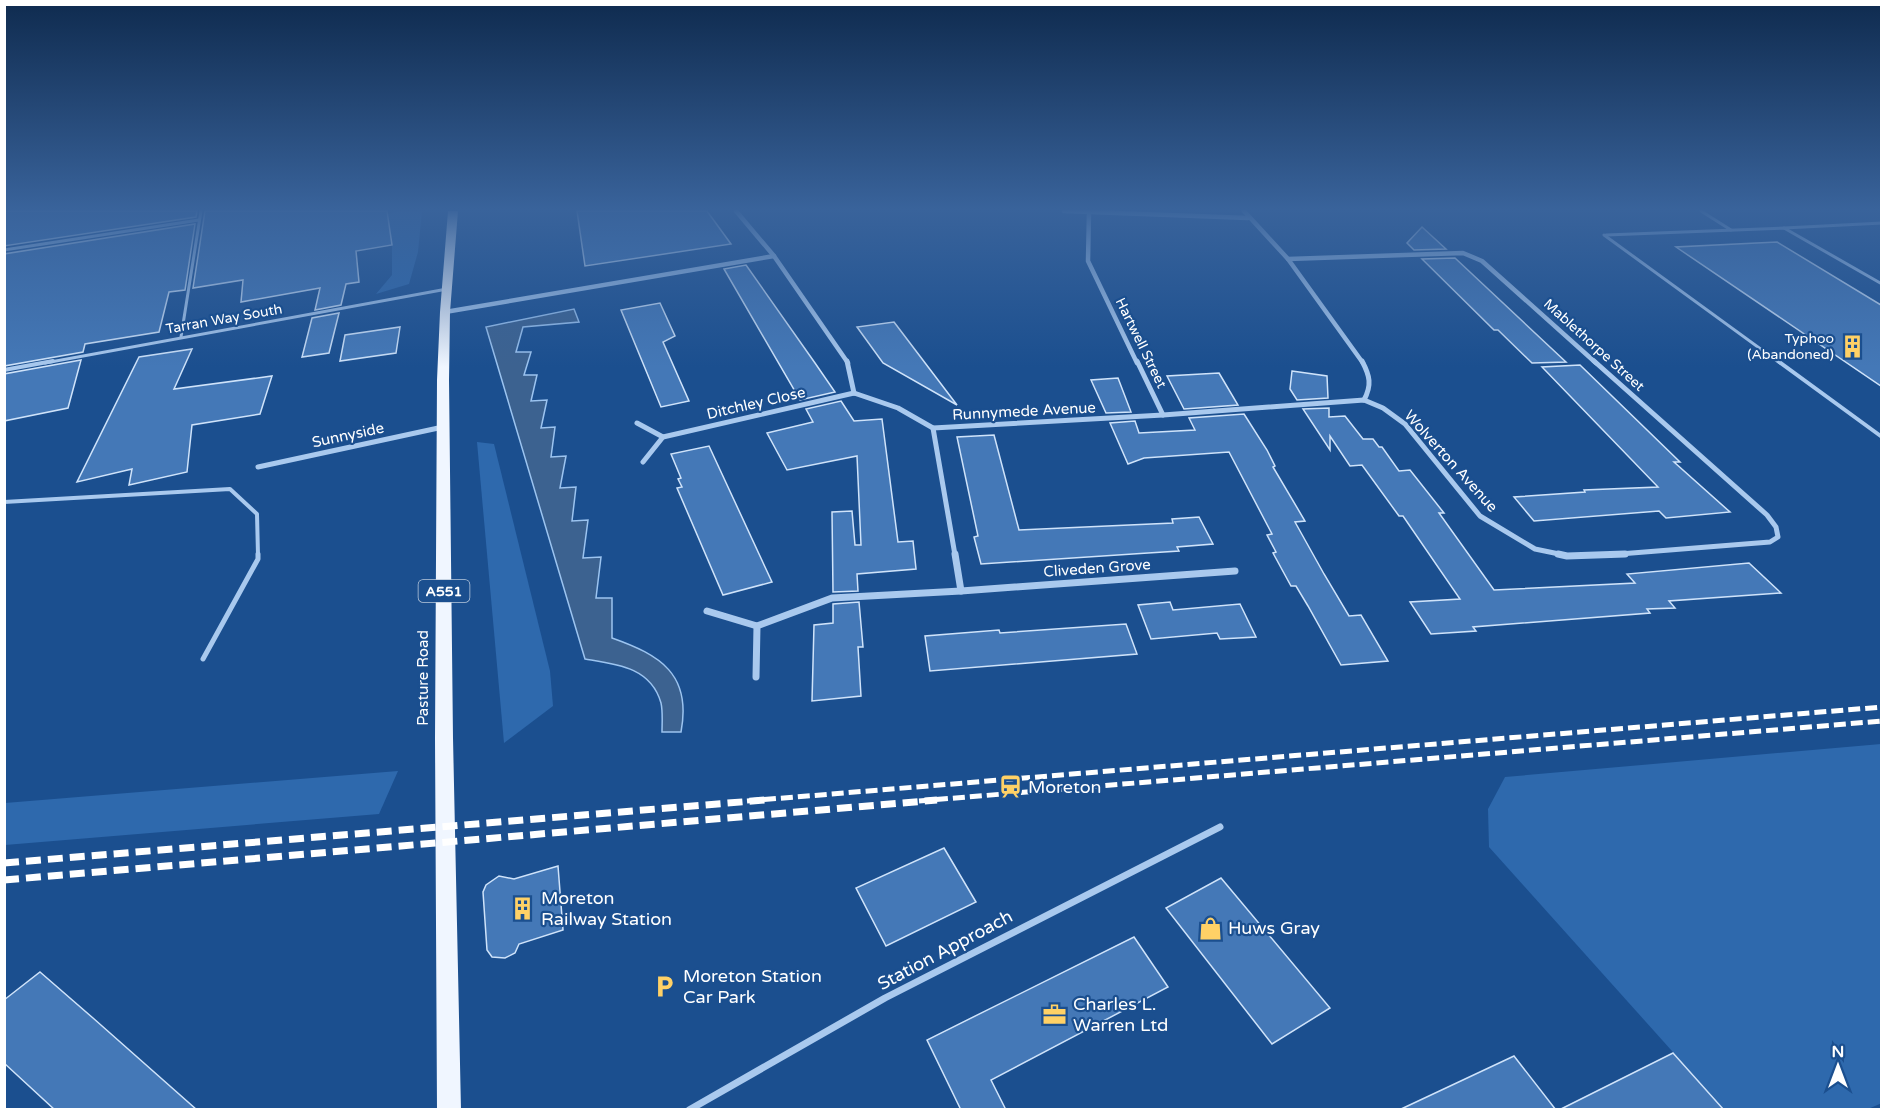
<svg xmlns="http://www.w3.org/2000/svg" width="1886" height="1114" font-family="'Varela Round',sans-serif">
<rect width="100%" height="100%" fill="#1b4f8f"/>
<g fill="#2e69ad">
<polygon points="400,211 422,211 418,252 409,284 376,294 392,275 392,245 387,214"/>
<polygon points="477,442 494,444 550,671 553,706 504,743"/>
<polygon points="1881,744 1882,1103 1868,1109 1724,1109 1489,847 1488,809 1505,777"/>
<polygon points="398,771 379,814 5,845 5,803"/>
</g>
<path fill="#3c6290" stroke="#9cc4f0" stroke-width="1.5" d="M574 309 579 322 523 327 516 352H531L524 375H537L531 401 547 400 541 428 555 427 551 457 566 456 560 488 576 487 572 521 588 520 583 558 601 557 596 598H612V638C660 655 692 674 681 732H662C662 723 663 712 661 703 651 667 616 664 585 659L486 327Z"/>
<g fill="#4478b7" stroke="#cfe3fa" stroke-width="1.5">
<polygon points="4,211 197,211 196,217 4,246"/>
<polygon points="205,211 387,211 392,245 356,251 359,282 346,284 341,305 315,310 320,288 241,302 243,280 193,288"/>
<polygon points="577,211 707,211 731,244 585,266"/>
<polygon points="195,224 185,290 169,292 159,332 85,344 83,352 4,366 4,254"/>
<polygon points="1422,227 1446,249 1414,250 1407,243"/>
<polygon points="1777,242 1881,305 1881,386 1676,247"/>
<polygon points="1455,258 1487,288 1566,362 1532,363 1498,330 1494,330 1422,259"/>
<polygon points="746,265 815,363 835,392 800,400 724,269"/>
<polygon points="660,303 675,336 663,342 689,401 661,407 621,310"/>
<polygon points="339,313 329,353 302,357 312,318"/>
<polygon points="894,322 957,405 883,363 857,327"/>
<polygon points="400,327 396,353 340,361 345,335"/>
<polygon points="192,349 174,389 272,376 260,414 192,425 187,472 129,485 132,469 77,482 139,357"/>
<polygon points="81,360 68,408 4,421 4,374"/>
<polygon points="1580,365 1680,462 1674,462 1730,512 1666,518 1659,511 1534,521 1514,497 1585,492 1584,490 1658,487 1542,367"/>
<polygon points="1292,371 1327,376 1328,398 1297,400 1290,389"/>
<polygon points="1219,373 1238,405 1184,409 1167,376"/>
<polygon points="1118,378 1131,412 1106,413 1091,380"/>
<polygon points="841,401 854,421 882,419 898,542 913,541 916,569 857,574 858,591 833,592 832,512 852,511 855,545 861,545 857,456 787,470 767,433 813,422 806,409"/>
<polygon points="1329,408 1329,417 1345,416 1363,439 1373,439 1379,447 1382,447 1399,471 1410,470 1444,513 1439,513 1494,590 1635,583 1627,574 1749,563 1781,593 1669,601 1675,608 1647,609 1650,613 1473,627 1476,631 1431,634 1410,602 1460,599 1403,516 1399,516 1362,465 1350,466 1330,436 1330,450 1303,409"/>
<polygon points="1244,414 1267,450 1275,466 1273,467 1305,521 1295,522 1324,574 1349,616 1361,615 1388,661 1341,665 1308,606 1296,586 1291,586 1273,553 1276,552 1267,535 1272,534 1229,452 1144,458 1128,464 1110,423 1135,421 1139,433 1195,430 1189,418"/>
<polygon points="994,435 1019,530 1173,523 1172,519 1199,517 1213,544 1177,547 1179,551 1148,553 981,564 974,537 978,536 957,437"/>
<polygon points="709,446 772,582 723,595 677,488 682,487 678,479 681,478 671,454"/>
<polygon points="859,602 863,647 858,647 861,696 812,701 814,625 833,623 833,604"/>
<polygon points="1170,602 1173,610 1240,604 1256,637 1220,639 1217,633 1151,639 1138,605"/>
<polygon points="1126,624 1137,654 930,671 925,636 999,630 1000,633"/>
<polygon points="944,848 976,902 886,946 856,888"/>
<polygon points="558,866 563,930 519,944 515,953 505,958 492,957 487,950 483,892 486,885 499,876 514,879"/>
<polygon points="1221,878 1330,1008 1272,1044 1166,908"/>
<polygon points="1134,937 1168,987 991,1080 1006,1110 961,1110 927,1040"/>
<polygon points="40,972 93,1018 197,1110 55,1110 4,1063 4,1000"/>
<polygon points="1673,1053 1724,1110 1559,1110"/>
<polygon points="1514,1056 1556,1110 1399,1110"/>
</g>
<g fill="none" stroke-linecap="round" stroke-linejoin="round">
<g stroke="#a9c9ee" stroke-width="3">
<polyline points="1701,211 1731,230"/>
<polyline points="1784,228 1882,223"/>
<polyline points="1604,235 1780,363"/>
<polyline points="1606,235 1784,228 1882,284"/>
<polyline points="4,250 199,220"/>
<polyline points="181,337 201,211"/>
<polyline points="45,363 447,289"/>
</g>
<g stroke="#a9c9ee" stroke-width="4">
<polyline points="1778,361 1882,437"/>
<polyline points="4,370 53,361"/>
<polyline points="4,502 230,489 257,514 258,555"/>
</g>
<polyline stroke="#a9c9ee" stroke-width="5" points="203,659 258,559 258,554"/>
<polyline stroke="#a9c9ee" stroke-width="7" points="689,1110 885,998 1220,827"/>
<g stroke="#a9c9ee" stroke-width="4.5">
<polyline points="736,211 774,256 848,363"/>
<polyline points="1064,211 1248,218"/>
<polyline points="1244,211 1288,259 1363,363"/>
<polyline points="1089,212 1088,261 1137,363"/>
<polyline points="1288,259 1463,253 1482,261 1596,363"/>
<polyline points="445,312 774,256"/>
</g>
<g stroke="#a9c9ee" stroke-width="5">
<polyline points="847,361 854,393"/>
<polyline points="1137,361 1163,415"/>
<path d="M1362 361C1370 376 1372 385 1364 400"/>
<polyline points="1594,361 1767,515 1776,527 1778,537 1770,542 1607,555"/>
<polyline points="854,393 898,408 933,428 1163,415 1364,400 1383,408 1405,424 1480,516 1535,549 1564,555"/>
<polyline points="637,423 663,437"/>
<polyline points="933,428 955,555"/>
<polyline points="643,462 663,437 854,393"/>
<polyline points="258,467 443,427"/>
</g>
<g stroke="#a9c9ee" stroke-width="7">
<polyline points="955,554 961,591 1235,571"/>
<polyline points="1558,554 1567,556 1625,554"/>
<polyline points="707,611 757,626"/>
<polyline points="756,677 757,626 832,598 961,591"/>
</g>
<polygon fill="#f0f6ff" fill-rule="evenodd" points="448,211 458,211 450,312 449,380 453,738 461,1110 437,1110 435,738 437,380 440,312"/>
<g stroke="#fff" stroke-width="5" stroke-dasharray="12 5" stroke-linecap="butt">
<polyline points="747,801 1882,707"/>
<polyline points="919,801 1882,721"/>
</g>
<g stroke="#fff" stroke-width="7" stroke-dasharray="15 7" stroke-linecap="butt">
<polyline points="4,863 765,800"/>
<polyline points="4,880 937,800"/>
</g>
</g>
<linearGradient id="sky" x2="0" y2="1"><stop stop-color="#0f2b4f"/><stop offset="0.57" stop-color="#39639b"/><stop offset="1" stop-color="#39639b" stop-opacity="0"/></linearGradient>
<rect width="1886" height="367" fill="url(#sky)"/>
<defs>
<symbol id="building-bare" viewBox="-9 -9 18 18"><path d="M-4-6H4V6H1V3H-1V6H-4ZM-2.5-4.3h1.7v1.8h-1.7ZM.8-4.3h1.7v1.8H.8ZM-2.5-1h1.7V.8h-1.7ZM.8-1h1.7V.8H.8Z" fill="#ffd166" stroke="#1b4f8f" stroke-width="2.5" paint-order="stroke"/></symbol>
<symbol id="station-bare" viewBox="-9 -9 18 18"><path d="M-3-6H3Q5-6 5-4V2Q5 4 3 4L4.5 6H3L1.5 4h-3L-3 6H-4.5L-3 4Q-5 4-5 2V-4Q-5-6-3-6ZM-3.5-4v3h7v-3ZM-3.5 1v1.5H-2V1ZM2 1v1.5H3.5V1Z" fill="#ffd166" stroke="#1b4f8f" stroke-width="2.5" paint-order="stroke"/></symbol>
<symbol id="shop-bare" viewBox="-9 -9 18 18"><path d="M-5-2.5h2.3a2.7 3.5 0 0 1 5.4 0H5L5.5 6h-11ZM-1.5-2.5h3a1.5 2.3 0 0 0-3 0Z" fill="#ffd166" stroke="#1b4f8f" stroke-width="2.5" paint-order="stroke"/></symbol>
<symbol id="parking-bare" viewBox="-9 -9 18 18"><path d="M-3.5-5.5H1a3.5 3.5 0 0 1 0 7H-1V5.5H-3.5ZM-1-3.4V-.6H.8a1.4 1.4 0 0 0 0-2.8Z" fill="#ffd166" stroke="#1b4f8f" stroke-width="2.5" paint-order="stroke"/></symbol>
<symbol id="office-bare" viewBox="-9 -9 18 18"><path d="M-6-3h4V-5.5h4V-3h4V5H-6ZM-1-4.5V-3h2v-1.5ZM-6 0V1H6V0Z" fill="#ffd166" stroke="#1b4f8f" stroke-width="2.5" paint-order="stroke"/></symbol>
</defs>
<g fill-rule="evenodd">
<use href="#building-bare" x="1836" y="330" width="33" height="33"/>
<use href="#station-bare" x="994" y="770" width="33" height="33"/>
<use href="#building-bare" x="506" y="892" width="33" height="33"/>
<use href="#shop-bare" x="1194" y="912" width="33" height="33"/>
<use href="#parking-bare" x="648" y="970" width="33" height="33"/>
<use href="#office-bare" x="1038" y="998" width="33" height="33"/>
</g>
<g text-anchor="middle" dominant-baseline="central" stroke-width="4.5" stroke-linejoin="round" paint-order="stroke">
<g font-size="14" fill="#fff" stroke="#1b4f8f">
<text transform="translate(224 319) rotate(-10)">Tarran Way South</text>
<text transform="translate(1141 343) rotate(64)">Hartwell Street</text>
<text transform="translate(1594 345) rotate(42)">Mablethorpe Street</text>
</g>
<g font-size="14" fill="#fff" stroke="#1b4f8f" text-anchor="end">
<text x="1834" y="338">Typhoo<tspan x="1834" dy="16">(Abandoned)</tspan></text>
</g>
<rect fill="#1b4f8f" stroke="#bbcadd" stroke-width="1.5" x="418.5" y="580" width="51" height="22" rx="4.5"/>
<g font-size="14" font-weight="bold" fill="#fff">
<text x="444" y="591">A551</text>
</g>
<g font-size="15" fill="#fff" stroke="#1b4f8f">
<text transform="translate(756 403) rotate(-13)">Ditchley Close</text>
<text transform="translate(1024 411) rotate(-3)">Runnymede Avenue</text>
<text transform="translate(348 435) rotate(-12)">Sunnyside</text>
<text transform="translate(1451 461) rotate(48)">Wolverton Avenue</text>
<text transform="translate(1097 568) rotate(-4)">Cliveden Grove</text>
<text transform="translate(423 678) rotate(-90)">Pasture Road</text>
</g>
<g font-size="18" fill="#fff" stroke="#1b4f8f" text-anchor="start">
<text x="1028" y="787">Moreton</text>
<text x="541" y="898">Moreton<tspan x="541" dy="21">Railway Station</tspan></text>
<text x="1228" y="928">Huws Gray</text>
<text x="683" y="976">Moreton Station<tspan x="683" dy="21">Car Park</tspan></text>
<text x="1073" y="1004">Charles L.<tspan x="1073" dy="21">Warren Ltd</tspan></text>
</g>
<g font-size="18" fill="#fff" stroke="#1b4f8f">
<text transform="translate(945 950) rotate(-28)">Station Approach</text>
</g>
</g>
<rect width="1886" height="1114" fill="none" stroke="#ffffff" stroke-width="12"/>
<g transform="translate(1838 1066)" stroke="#1b4f8f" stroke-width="4.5" paint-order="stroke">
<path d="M0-4.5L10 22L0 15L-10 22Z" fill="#ffffff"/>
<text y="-9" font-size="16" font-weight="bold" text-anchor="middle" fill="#ffffff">N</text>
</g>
</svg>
